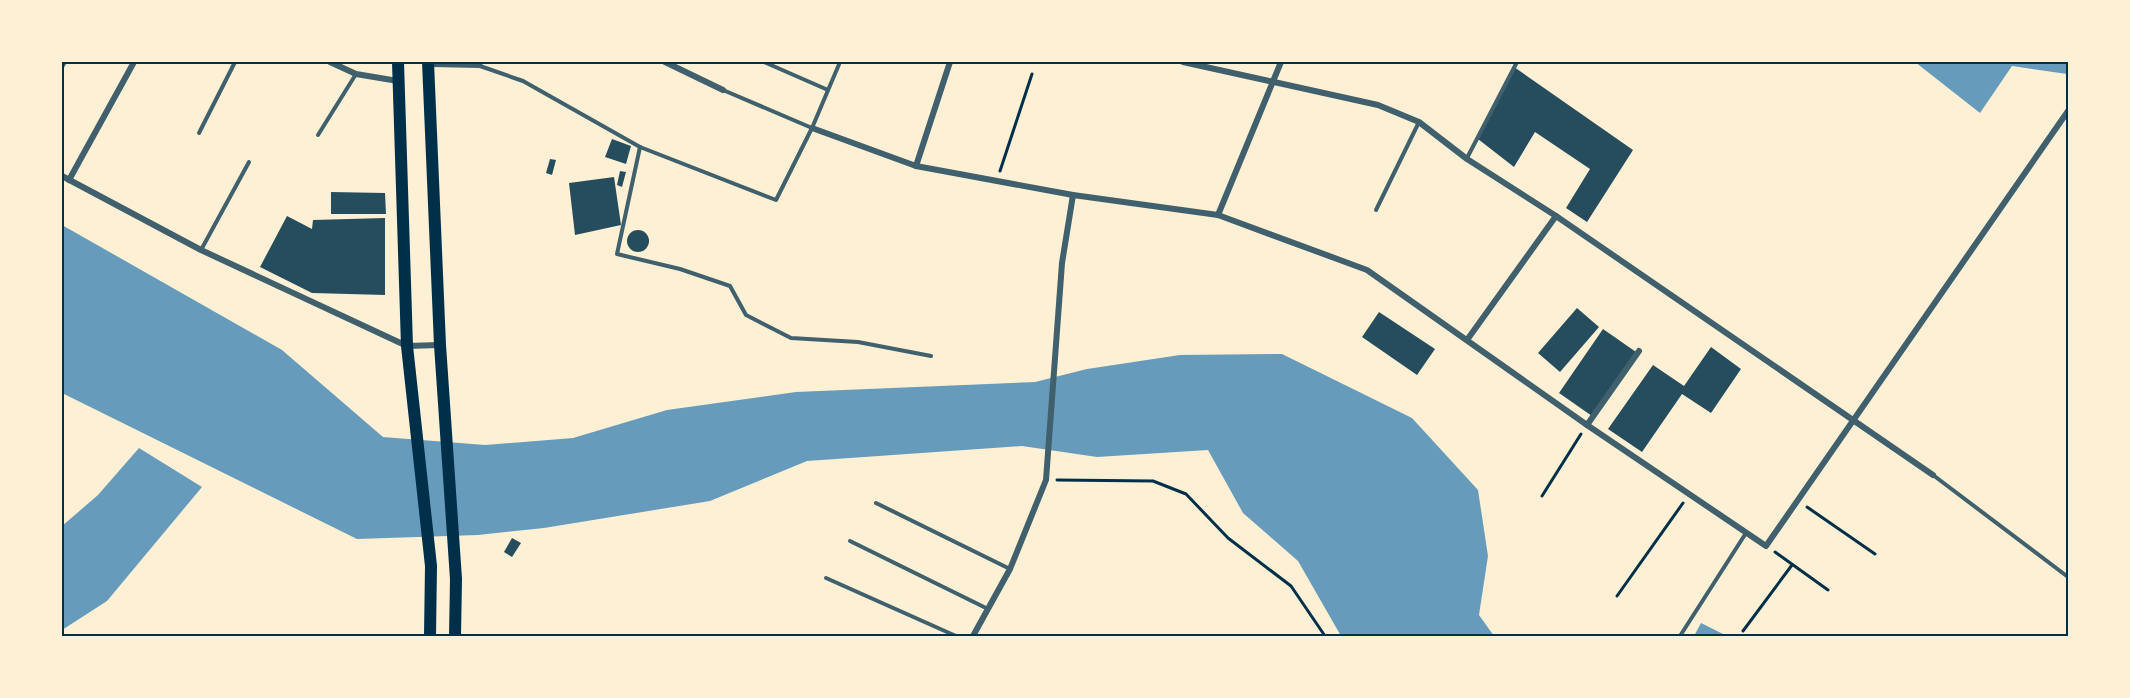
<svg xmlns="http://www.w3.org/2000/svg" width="2130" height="698" font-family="Commissioner,sans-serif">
<rect width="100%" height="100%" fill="#fdf0d5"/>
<g fill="#669bbc">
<polygon points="1915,62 2068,62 2068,77 2067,74 2012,66 1980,113"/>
<polygon points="62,225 282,350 383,437 485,445 573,438 667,410 796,392 1035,382 1087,369 1180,355 1282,354 1412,418 1478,490 1488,556 1479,615 1494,636 1341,636 1298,561 1243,513 1208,450 1097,457 1022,446 807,461 710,501 544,528 478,535 357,539 62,393"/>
<polygon points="139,448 202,487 107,601 62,630 62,526 98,495"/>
<polygon points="1701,623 1727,636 1694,636"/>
</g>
<g fill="#264d5e">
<polygon points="1514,67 1633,150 1587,222 1566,208 1590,169 1535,132 1514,167 1478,139"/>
<polygon points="612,139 631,146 626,164 605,157"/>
<polygon points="550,159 556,160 552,175 546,173"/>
<polygon points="620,171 626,172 622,187 617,185"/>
<polygon points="614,177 621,225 575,235 569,183"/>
<polygon points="331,192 385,193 386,214 331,214"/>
<polygon points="287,216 312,229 313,220 385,218 385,295 312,293 260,267"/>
<circle cx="638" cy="241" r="11"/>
<polygon points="1577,308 1599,327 1560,372 1538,353"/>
<polygon points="1379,312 1435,349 1417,375 1362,337"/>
<polygon points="1603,329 1636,352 1592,416 1559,393"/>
<polygon points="1711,347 1741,369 1711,413 1682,394 1642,452 1608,429 1653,365 1684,386"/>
<polygon points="512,538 521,543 512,557 504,552"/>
</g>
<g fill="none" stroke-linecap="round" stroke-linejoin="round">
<g stroke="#003049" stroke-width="3">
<polyline points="1000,171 1032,74"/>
<polyline points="1057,480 1153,481 1186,494 1228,538 1291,586 1325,636"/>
<polyline points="1542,496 1581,434"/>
<polyline points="1807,507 1875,554"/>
<polyline points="1775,552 1828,590"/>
<polyline points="1617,596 1683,503"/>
<polyline points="1743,631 1792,565"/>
</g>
<g stroke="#3f606c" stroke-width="4">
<polyline points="764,62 828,90"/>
<polyline points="432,65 480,66 481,62"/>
<polyline points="480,66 523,81 640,147 776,200 812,128 840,62"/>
<polyline points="62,67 65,62"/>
<polyline points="723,90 812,128"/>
<polyline points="199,133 235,62"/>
<polyline points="318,135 356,74"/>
<polyline points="640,147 617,254 680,269 730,286 746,315 791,338 858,342 931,356"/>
<polyline points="1467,158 1517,62"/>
<polyline points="1376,210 1419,122"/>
<polyline points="201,250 249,162"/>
<polyline points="1933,475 2068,577"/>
<polyline points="876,503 1010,569"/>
<polyline points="850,541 988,609"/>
<polyline points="826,578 956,636"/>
<polyline points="1680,636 1746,533"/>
</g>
<g stroke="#3f606c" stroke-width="6">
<polyline points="330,62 356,74 398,81"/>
<polyline points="665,62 723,90"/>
<polyline points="1183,62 1378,105 1419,122 1467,159 1556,216 1933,475"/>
<polyline points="812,128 916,166 1073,195 1218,215 1367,270 1587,425 1766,546 2068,111"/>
<polyline points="916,166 950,62"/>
<polyline points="62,176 201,250 407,346 440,345"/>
<polyline points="69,180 134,62"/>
<polyline points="1218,215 1281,62"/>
<polyline points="1467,340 1556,216"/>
<polyline points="1587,425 1639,351"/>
<polyline points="973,636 1010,569 1046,480 1062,263 1073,195"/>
</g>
<g stroke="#003049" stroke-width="12">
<polyline points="398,62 407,346 431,566 430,636"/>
<polyline points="428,62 440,345 456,579 455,636"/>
</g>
</g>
<rect width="2130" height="698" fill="none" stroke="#fdf0d5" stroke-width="126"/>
<rect x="63" y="63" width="2004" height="572" fill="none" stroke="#003049" stroke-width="2"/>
</svg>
